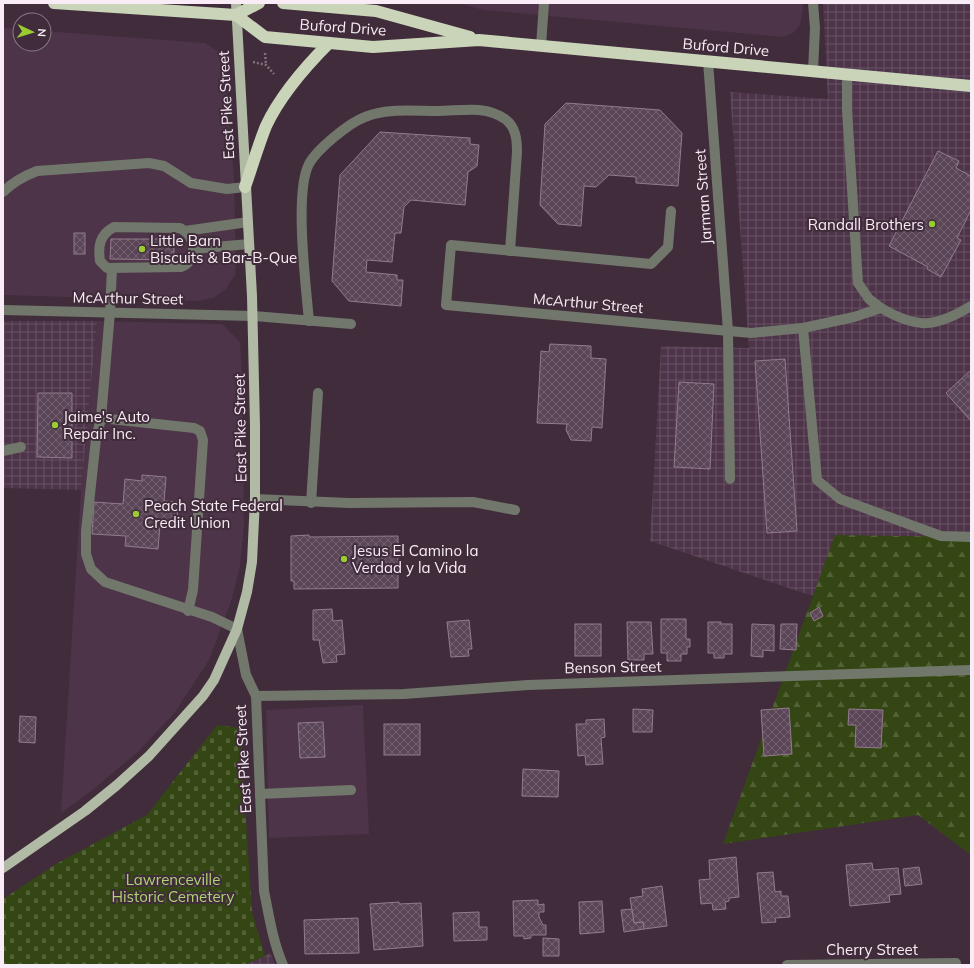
<svg xmlns="http://www.w3.org/2000/svg" width="974" height="968" font-family="Mulish,sans-serif">
<defs>
<pattern id="industrial-grid" width="8" height="8" patternUnits="userSpaceOnUse"><rect width="8" height="8" fill="#4d3448"/><path d="M0 4h8M4 0v8" fill="none" stroke="#675263"/></pattern>
<pattern id="forest-firs" width="22" height="20" patternUnits="userSpaceOnUse"><rect width="22" height="20" fill="#344613"/><path d="M5 1l3.5 6h-7zM16 11l3.5 6h-7z" fill="#526136"/></pattern>
<pattern id="cemetery-stones" width="16" height="16" patternUnits="userSpaceOnUse"><rect width="16" height="16" fill="#344613"/><path d="M2 7V4a2 2 0 0 1 4 0v3zM10 15v-3a2 2 0 0 1 4 0v3z" fill="#526136"/></pattern>
<pattern id="building-cross-hatch" width="8" height="8" patternUnits="userSpaceOnUse"><rect width="8" height="8" fill="#5b4657"/><path d="M0 0l8 8M0 8l8-8" fill="none" stroke="#736170"/></pattern>
</defs>
<rect width="100%" height="100%" fill="#402c3b"/>
<g fill="#4d3448">
<polygon points="459,3 803,3 803,8 800,25 793,33 783,37 483,10"/>
<polygon points="3,28 20,29 20,44 44,44 44,31 205,43 219,52 224,63 234,176 236,263 235,275 226,289 213,298 198,301 3,295"/>
<polygon points="97,321 222,324 240,342 243,389 244,525 240,566 232,599 209,660 175,712 139,751 90,792 61,813 81,490"/>
<polygon points="363,705 369,834 269,838 266,710"/>
</g>
<g fill="url(#industrial-grid)">
<polygon points="823,3 971,3 971,611 809,595 650,541 661,346 749,348 730,92 828,99"/>
<polygon points="3,321 97,321 81,490 3,488"/>
<polygon points="270,953 276,965 244,965 265,956"/>
</g>
<polygon fill="url(#forest-firs)" points="835,535 971,537 971,855 918,815 723,844"/>
<polygon fill="url(#cemetery-stones)" points="217,725 240,728 252,912 265,956 244,965 3,965 3,899 56,864 147,815"/>
<g fill="url(#building-cross-hatch)" stroke="#927b8d">
<polygon points="566,103 660,110 682,133 678,186 636,183 636,177 609,175 596,187 584,186 581,226 558,224 540,205 545,124"/>
<polygon points="380,132 470,138 470,144 479,145 477,166 468,172 465,205 411,200 404,207 401,233 395,233 392,262 367,260 366,272 397,275 397,280 403,280 401,306 349,301 332,281 340,175"/>
<polygon points="938,151 959,161 956,168 971,176 971,210 957,238 961,240 941,277 927,269 928,267 889,246"/>
<rect x="74" y="233" width="11" height="21"/>
<polygon points="111,239 174,239 174,260 110,259"/>
<polygon points="550,344 591,346 591,358 606,359 602,428 592,427 591,441 571,440 566,430 567,424 537,423 541,351 549,352"/>
<polygon points="785,359 797,531 767,533 755,361"/>
<polygon points="971,370 971,421 946,393"/>
<polygon points="679,382 714,384 710,469 674,467"/>
<polygon points="38,393 72,393 72,458 37,457"/>
<polygon points="142,475 166,477 164,501 178,502 177,526 160,525 158,549 125,546 126,536 92,534 94,502 123,504 125,479 142,481"/>
<polygon points="309,535 309,537 398,536 398,588 294,589 294,581 291,581 291,536"/>
<polygon points="819,607 823,616 814,621 810,613"/>
<polygon points="332,609 333,621 342,620 345,654 336,655 337,662 323,663 319,640 313,640 313,610"/>
<polygon points="661,619 686,619 686,639 690,639 690,647 687,647 687,654 681,654 681,661 667,661 667,653 661,653"/>
<polygon points="469,620 472,649 468,649 469,656 451,657 447,622"/>
<polygon points="627,622 651,622 653,654 644,654 644,660 628,660"/>
<polygon points="708,622 721,622 721,624 732,624 732,654 724,654 724,658 714,658 714,653 708,653"/>
<rect x="575" y="624" width="26" height="32"/>
<polygon points="752,624 774,625 774,651 763,650 763,657 751,656"/>
<polygon points="781,624 797,624 796,650 780,649"/>
<polygon points="789,708 792,754 764,756 761,710"/>
<polygon points="633,709 653,710 652,732 633,732"/>
<polygon points="849,709 883,710 881,748 855,747 856,725 848,725"/>
<polygon points="20,716 36,717 35,743 19,742"/>
<polygon points="604,719 605,737 601,738 603,764 586,765 585,755 578,756 576,724 586,724 586,720"/>
<polygon points="323,722 325,757 300,758 298,723"/>
<rect x="384" y="724" width="36" height="31"/>
<polygon points="523,769 559,771 558,797 522,796"/>
<polygon points="736,857 739,897 729,898 729,901 725,902 726,909 713,910 712,903 701,904 699,880 710,879 709,860"/>
<polygon points="872,863 873,870 898,868 901,894 889,895 890,902 850,906 846,865"/>
<polygon points="919,867 922,884 905,886 903,869"/>
<polygon points="773,872 775,892 781,891 781,896 788,896 790,917 775,918 776,922 762,923 757,873"/>
<polygon points="662,886 667,926 644,929 643,922 634,923 630,898 643,896 642,889"/>
<polygon points="538,900 538,905 544,904 544,912 539,912 539,917 543,925 546,925 546,935 531,935 531,938 524,939 524,936 514,936 513,901"/>
<polygon points="602,901 604,932 580,934 579,902"/>
<polygon points="399,902 399,904 421,903 423,946 374,950 370,904"/>
<polygon points="632,909 634,923 643,922 644,929 624,932 621,910"/>
<polygon points="479,912 479,927 487,927 487,940 454,941 453,913"/>
<polygon points="358,918 359,953 305,954 304,920"/>
<polygon points="543,938 559,939 559,956 543,956"/>
</g>
<g fill="none" stroke-linecap="round" stroke-linejoin="round">
<g stroke="#82707d" stroke-width="2.5" stroke-dasharray="2 2" stroke-linecap="butt">
<polyline points="265,53 266,65"/>
<polyline points="253,62 266,65 274,74"/>
</g>
<g stroke="#72776c" stroke-width="10">
<polyline points="541,46 544,3"/>
<polyline points="708,61 728,331 730,479"/>
<polyline points="813,71 815,28 813,3"/>
<polyline points="847,74 847,110 858,283 869,299 881,308"/>
<path d="M3 192C13 182 24 176 37 171L149 163 164 166 191 183 227 189 245 187"/>
<path d="M671 211 668 247 651 264 451 245 446 305 751 333 803 328 854 317 881 308C917 329 935 328 971 306"/>
<path d="M114 227 180 228C196 236 199 260 181 267L107 268 100 261C98 247 99 235 114 227Z"/>
<polyline points="185,231 248,222"/>
<polyline points="193,249 249,244"/>
<polyline points="112,268 110,312 101,418 194,428 200,431 203,440 193,590 188,611"/>
<polyline points="3,310 253,316 351,324"/>
<path d="M309 321C306 286 294 192 309 164 317 149 349 123 365 117 387 108 413 111 437 111 451 111 465 109 479 110 488 111 498 114 505 119 516 127 517 140 517 152L510 251"/>
<polyline points="803,328 817,480 840,499 941,536 971,537"/>
<path d="M101 418 96 439 86 531V554L91 569 105 582 212 617 237 629 246 675 256 696 264 891C269 916 273 942 283 965"/>
<polyline points="3,451 21,447"/>
<polyline points="255,499 349,503 473,502 515,510"/>
<polyline points="311,503 318,393"/>
<polyline points="256,696 404,694 528,685 971,670"/>
<polyline points="260,794 351,790"/>
<polyline points="787,965 956,963"/>
</g>
<polyline stroke="#b0baa4" stroke-width="10" points="3,868 85,811 117,785 149,756 203,696 214,680 237,629 247,592 252,562 255,499 255,426 252,296 236,3"/>
<g stroke="#c9d4b9" stroke-width="12">
<polyline points="54,3 236,15 259,3"/>
<polyline points="283,3 376,11 470,37"/>
<polyline points="236,15 265,37 373,47 479,40 971,86"/>
<path d="M245 187C252 167 258 146 266 126 281 94 305 67 329 43"/>
</g>
</g>
<g fill="#9bcb33" stroke="#402c3b" stroke-width="1.5">
<circle cx="932" cy="224" r="4"/>
<circle cx="142" cy="249" r="4"/>
<circle cx="55" cy="425" r="4"/>
<circle cx="136" cy="514" r="4"/>
<circle cx="344" cy="559" r="4"/>
</g>
<g text-anchor="middle" dominant-baseline="central" stroke-width="4" stroke-linejoin="round" paint-order="stroke">
<g font-size="15" fill="#f9ecf6" stroke="#402c3b">
<text transform="translate(343 27) rotate(4)">Buford Drive</text>
<text transform="translate(726 47) rotate(5)">Buford Drive</text>
<text transform="translate(226 105) rotate(-93)">East Pike Street</text>
<text transform="translate(703 197) rotate(-94)">Jarman Street</text>
<text transform="translate(128 298) rotate(1)">McArthur Street</text>
<text transform="translate(588 303) rotate(5)">McArthur Street</text>
<text transform="translate(240 428) rotate(-91)">East Pike Street</text>
<text transform="translate(613 667) rotate(-1)">Benson Street</text>
<text transform="translate(243 759) rotate(-93)">East Pike Street</text>
<text x="872" y="949">Cherry Street</text>
</g>
<g font-size="15" fill="#f9ecf6" stroke="#402c3b" text-anchor="start">
<text x="924" y="224" text-anchor="end">Randall Brothers</text>
<text x="150" y="240">Little Barn<tspan x="150" dy="17">Biscuits &amp; Bar-B-Que</tspan></text>
<text x="63" y="416">Jaime's Auto<tspan x="63" dy="17">Repair Inc.</tspan></text>
<text x="144" y="505">Peach State Federal<tspan x="144" dy="17">Credit Union</tspan></text>
<text x="352" y="550">Jesus El Camino la<tspan x="352" dy="17">Verdad y la Vida</tspan></text>
</g>
<g font-size="15" fill="#aed371" stroke="#402c3b">
<text x="173" y="879">Lawrenceville<tspan x="173" dy="17">Historic Cemetery</tspan></text>
</g>
</g>
<rect width="974" height="968" fill="none" stroke="#f9ecf6" stroke-width="8"/>
<g transform="translate(32 32) rotate(94)"><circle r="19" fill="#402c3b" stroke="#8a7986"/>
<path d="M0-3L7 15L0 10L-7 15Z" fill="#9bcb33"/>
<text y="-6" font-size="11" font-weight="bold" text-anchor="middle" fill="#f9ecf6">N</text>
</g>
</svg>
